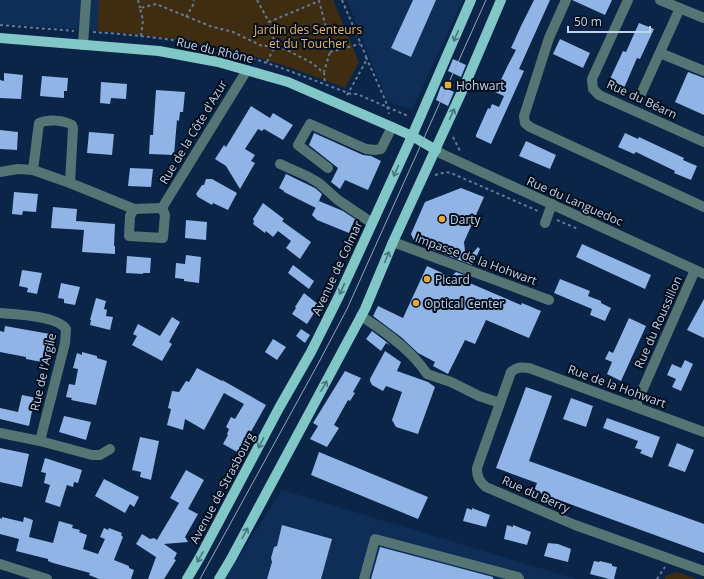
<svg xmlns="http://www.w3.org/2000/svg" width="704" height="579" font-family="'Open Sans',sans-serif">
<rect width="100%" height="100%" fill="#0a2547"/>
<g fill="#0e2e57">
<polygon points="0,0 99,0 97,31 0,24"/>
<polygon points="347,0 463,0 412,110 387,101"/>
<polygon points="282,490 576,579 225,579"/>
</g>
<g fill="#3f2d11">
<path d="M99 0H333L359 62 345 88C301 71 257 55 212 46 174 38 135 34 97 31Z"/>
<polygon points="677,572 697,579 665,579 665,576"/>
</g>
<g fill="#90b4e5">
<polygon points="413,0 436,0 411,57 391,48"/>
<polygon points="534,0 550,0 519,69 524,71 491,144 476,137 476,135 488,108 490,109 492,104 499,107 504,96 495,92 508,65 516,50 511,48 521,26"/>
<polygon points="572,0 612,0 605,15"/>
<polygon points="639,23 654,29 640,59 637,58 624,88 609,81 623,51 626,52"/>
<polygon points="560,39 590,53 583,68 553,54"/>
<polygon points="453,59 466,65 461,77 448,71"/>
<polygon points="688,72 704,78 704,115 675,102"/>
<polygon points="4,73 23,75 21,99 0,98 0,80 4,81"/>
<polygon points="42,76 68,78 67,91 64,91 64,98 40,96"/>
<polygon points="101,82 127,84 126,99 111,98 110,104 100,103"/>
<polygon points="441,86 454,92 448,106 436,100"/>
<polygon points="156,90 185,92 183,112 180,112 179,121 177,120 174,155 149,154 150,135 153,135"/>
<polygon points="251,106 270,118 273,113 293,125 283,140 264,129 262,131 258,129 245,149 255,155 251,161 255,163 240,189 226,166 215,159 224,145 226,147"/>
<polygon points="0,130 18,132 17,150 0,149"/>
<polygon points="89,132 114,134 112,155 87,153"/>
<polygon points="314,133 363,155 371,156 381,161 368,190 345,180 340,189 331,182 338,168 309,145"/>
<polygon points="625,133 638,139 639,137 684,158 683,160 697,166 691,180 674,173 675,171 636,152 634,154 618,147"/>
<polygon points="526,141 556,155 550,169 519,156"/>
<polygon points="130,168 153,169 151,187 128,186"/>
<polygon points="286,174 315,188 322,194 316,208 284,192 284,191 279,188"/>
<polygon points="206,179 212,179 237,193 228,210 213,203 212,205 198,197 196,194 202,185 204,185"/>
<polygon points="461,188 484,197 464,242 465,251 472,254 478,247 480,249 472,265 415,243 411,234 425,202"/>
<polygon points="14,192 38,194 36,212 23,211 22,215 12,214"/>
<polygon points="319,201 343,211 355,219 349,233 317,220 312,215"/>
<polygon points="263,203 284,219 282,221 311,242 300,259 286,248 291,241 278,231 273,237 266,231 265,233 253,224 254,221 253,219"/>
<polygon points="53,207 77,209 76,221 115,224 114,246 115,246 115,254 82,252 84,230 51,228"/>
<polygon points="186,220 207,222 206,240 185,238"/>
<polygon points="582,244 651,275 645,289 576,257"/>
<polygon points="186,255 201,257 199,283 184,281 184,279 175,278 176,263 185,264"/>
<polygon points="127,256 151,258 150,273 143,273 143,274 126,273"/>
<polygon points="293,265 314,281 309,289 288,273"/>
<polygon points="427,266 451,277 456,272 467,276 465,281 521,305 522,303 541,311 529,338 486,320 475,344 465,340 448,374 433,366 435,362 418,353 401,337 373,316 378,306 403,318"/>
<polygon points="22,270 42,273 37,294 27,292 28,288 19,286"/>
<polygon points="560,279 590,291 588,296 601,301 601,303 611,308 605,321 590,315 592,309 554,293"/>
<polygon points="61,283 80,287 75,305 64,303 64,299 58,298"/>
<polygon points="304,293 319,305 315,309 316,310 307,324 292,314 296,308 295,307"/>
<polygon points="96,298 106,301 104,309 107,310 106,316 113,317 110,330 90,325 91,320 90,320"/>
<polygon points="704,299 704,338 687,330"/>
<polygon points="172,317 180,322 169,342 172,344 162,361 132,345 137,336 133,334 138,324 160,336"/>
<polygon points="629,318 646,326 621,381 607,374 612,362 605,359 609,351 613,353"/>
<polygon points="5,326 50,334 47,352 44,352 42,362 26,359 26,357 0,352 0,331 4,332"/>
<polygon points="301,329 310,335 305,343 296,336"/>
<polygon points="372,331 384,340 390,345 386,343 381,351 366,339"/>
<polygon points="273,339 286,347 277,360 265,352"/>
<polygon points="385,351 401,362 397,371 428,382 435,387 418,434 396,427 392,420 402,392 386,386 383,391 372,385 370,381 370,379"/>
<polygon points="82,352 97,356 97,358 107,361 96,405 71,400 72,398 66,397 69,384 75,385 78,369 73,368 77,353 82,355"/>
<polygon points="685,360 693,364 681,391 672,387 676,379 667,375 672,364 681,368"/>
<polygon points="197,368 222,381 222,380 266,405 239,453 223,444 228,435 227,434 229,429 226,427 231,417 235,419 244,404 224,393 204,430 185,419 183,430 167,425 171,409 168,408 172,391 179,392 186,381 189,382"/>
<polygon points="345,371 361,378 353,392 355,393 350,401 348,400 334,425 339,428 327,447 310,439 318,426 313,423"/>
<polygon points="526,387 552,396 529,461 704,524 704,553 534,491 537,483 496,468"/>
<polygon points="22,395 37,398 34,411 32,411 29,426 0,419 0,408 18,412"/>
<polygon points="571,398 593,406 586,427 563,419"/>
<polygon points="64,416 91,422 86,440 59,432"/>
<polygon points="607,418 660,437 652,458 640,453 642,450 635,448 638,441 603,428"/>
<polygon points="140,437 159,441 151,480 140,477 141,472 132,470"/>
<polygon points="677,443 694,450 685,472 668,466"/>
<polygon points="0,448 29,454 22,487 0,482"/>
<polygon points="319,452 428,497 418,519 311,475"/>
<polygon points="45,458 82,470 78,483 74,482 73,487 67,485 60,507 45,502 50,485 44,483 46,473 41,472"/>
<polygon points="186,470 204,480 188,509 198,514 185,537 188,542 164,544 177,553 174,559 176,560 164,579 148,579 156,557 136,544 142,534 150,539 154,538 157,540 179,503 170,498"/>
<polygon points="104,479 139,497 134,507 130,504 125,513 95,496"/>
<polygon points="467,508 472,510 472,508 490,515 486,527 463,521"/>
<polygon points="2,517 23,522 24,517 33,520 29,537 53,543 59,521 73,525 72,528 80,530 79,532 87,535 83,549 98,554 105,539 100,537 104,528 108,530 109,528 122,533 121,535 123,537 114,560 129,566 129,568 134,570 131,579 99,579 89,575 90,573 53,563 48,561 48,559 16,551 19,539 0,534 0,518 2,519"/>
<polygon points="282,525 332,539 321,579 267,579 272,562 271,558 274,547 277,546"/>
<polygon points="507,525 513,527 513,525 531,532 527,545 504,539"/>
<polygon points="548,543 558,544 571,549 568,562 544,556"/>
<polygon points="380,547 493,577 493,579 371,579"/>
<polygon points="594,561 599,562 600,561 612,564 612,566 617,567 614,579 609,579 590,574"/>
</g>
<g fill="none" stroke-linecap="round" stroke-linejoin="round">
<g stroke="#647a96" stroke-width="2" stroke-dasharray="3 3" stroke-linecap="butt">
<polyline points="138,0 140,8"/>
<polyline points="257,0 269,22"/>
<polyline points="342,0 366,56 365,63 346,97"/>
<polyline points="186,17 193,5 194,0"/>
<polyline points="0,25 74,31"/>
<path d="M93 32C134 35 180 39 219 49 265 60 307 78 351 94H357L408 116"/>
<polyline points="141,36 143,20 140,8 156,4 210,26 233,32 262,46 275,46 287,50 312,63 324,73 325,84"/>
<polyline points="330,52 360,44"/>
<polyline points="366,57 386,102 389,114"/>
<polyline points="267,62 275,46 269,22 319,1 327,31 330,52 324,72"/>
<polyline points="453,137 460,151"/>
<polyline points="435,175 446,172 451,173 538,211"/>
<polyline points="557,220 578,229"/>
<polyline points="657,579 665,567"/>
</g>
<g stroke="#557575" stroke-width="10">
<polyline points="566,0 549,38 524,116 525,123 530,127 704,207"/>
<polyline points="628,0 592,79 593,89 599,95 704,142"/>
<polyline points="660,0 704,18"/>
<polyline points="83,45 86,0"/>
<polyline points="660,53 704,71"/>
<polyline points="641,94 680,8"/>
<polyline points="436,150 442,154 704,274"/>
<polyline points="280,164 307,176 319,183 338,200 372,223"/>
<polyline points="328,168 298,145 310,124 366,149 375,150 381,149 392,127"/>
<path d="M33 170 39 123C48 119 64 120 72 125L73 128 70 183"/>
<polyline points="0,172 18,169 33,170 70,183 134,209 162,208 247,70"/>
<polyline points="134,209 130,216 129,236 163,238 165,215 162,208"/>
<polyline points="545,223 552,204"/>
<polyline points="393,242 549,300"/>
<path d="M0 313C15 314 58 316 66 329L65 343 40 441"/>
<path d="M361 316C383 330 413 352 427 374L451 382 479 396 500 403"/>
<polyline points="635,407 695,270"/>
<path d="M704 432 529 368C521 367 517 367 511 372L477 468C477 477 479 481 486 487L575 525 704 571"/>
<polyline points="0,433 40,441 92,455 100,455 110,449"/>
<polyline points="0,564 47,579"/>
<polyline points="364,579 375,539 518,577 519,579"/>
</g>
<g stroke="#82c7c7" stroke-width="10">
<polyline points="0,38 159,51 218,62 288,82 392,127 412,136 436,150"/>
<polyline points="187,579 200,557 279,408 311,352 339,296 412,136 471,0"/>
<polyline points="219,579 231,559 365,309 393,242 464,87 501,0"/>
</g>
<polyline stroke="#91a5be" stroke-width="1" points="200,579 319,362 347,309 486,0"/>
</g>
<defs><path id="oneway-shaft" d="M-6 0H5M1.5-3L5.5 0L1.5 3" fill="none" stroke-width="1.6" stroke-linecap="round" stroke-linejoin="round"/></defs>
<g stroke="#49747a">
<use href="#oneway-shaft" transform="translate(456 36) rotate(114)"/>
<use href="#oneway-shaft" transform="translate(452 114) rotate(-66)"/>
<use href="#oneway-shaft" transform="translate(396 171) rotate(114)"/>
<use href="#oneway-shaft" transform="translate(387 257) rotate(-67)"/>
<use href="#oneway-shaft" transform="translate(342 289) rotate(114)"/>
<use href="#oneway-shaft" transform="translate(324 386) rotate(-60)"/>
<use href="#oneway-shaft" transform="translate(261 443) rotate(118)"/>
<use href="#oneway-shaft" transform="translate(245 533) rotate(-62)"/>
<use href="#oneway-shaft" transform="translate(200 557) rotate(120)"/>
</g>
<g fill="#eba93a" stroke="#040e1d" stroke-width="1.5">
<rect x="444" y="81" width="8" height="8" rx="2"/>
<circle cx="442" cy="219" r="4"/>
<circle cx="427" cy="279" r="4"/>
<circle cx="416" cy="303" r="4"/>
</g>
<g text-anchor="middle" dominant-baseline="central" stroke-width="4" stroke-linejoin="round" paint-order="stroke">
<g font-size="12" fill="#e8b569" stroke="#040e1d">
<text x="308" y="29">Jardin des Senteurs<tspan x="308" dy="14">et du Toucher</tspan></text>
</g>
<g font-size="12" fill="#c2d3e9" stroke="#040e1d">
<text transform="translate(215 50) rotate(13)">Rue du Rhône</text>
<text transform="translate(642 99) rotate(25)">Rue du Béarn</text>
<text transform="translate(193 132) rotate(-59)">Rue de la Côte d'Azur</text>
<text transform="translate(575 201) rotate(24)">Rue du Languedoc</text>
<text transform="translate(476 259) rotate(20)">Impasse de la Hohwart</text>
<text transform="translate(337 268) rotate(-65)">Avenue de Colmar</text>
<text transform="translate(658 322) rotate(-66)">Rue du Roussillon</text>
<text transform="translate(43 372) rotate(-77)">Rue de l'Argile</text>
<text transform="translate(617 386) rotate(20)">Rue de la Hohwart</text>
<text transform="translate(222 488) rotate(-62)">Avenue de Strasbourg</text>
<text transform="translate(536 494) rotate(24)">Rue du Berry</text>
</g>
<g font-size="12" fill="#c2d3e9" stroke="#040e1d" text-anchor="start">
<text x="456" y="85">Hohwart</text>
<text x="450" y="219">Darty</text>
<text x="435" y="279">Picard</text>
<text x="424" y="303">Optical Center</text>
</g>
</g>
<path d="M568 26v6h82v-6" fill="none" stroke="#c2d3e9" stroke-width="2"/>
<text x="574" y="26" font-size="12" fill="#c2d3e9" stroke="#040e1d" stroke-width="3" paint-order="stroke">50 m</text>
</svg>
